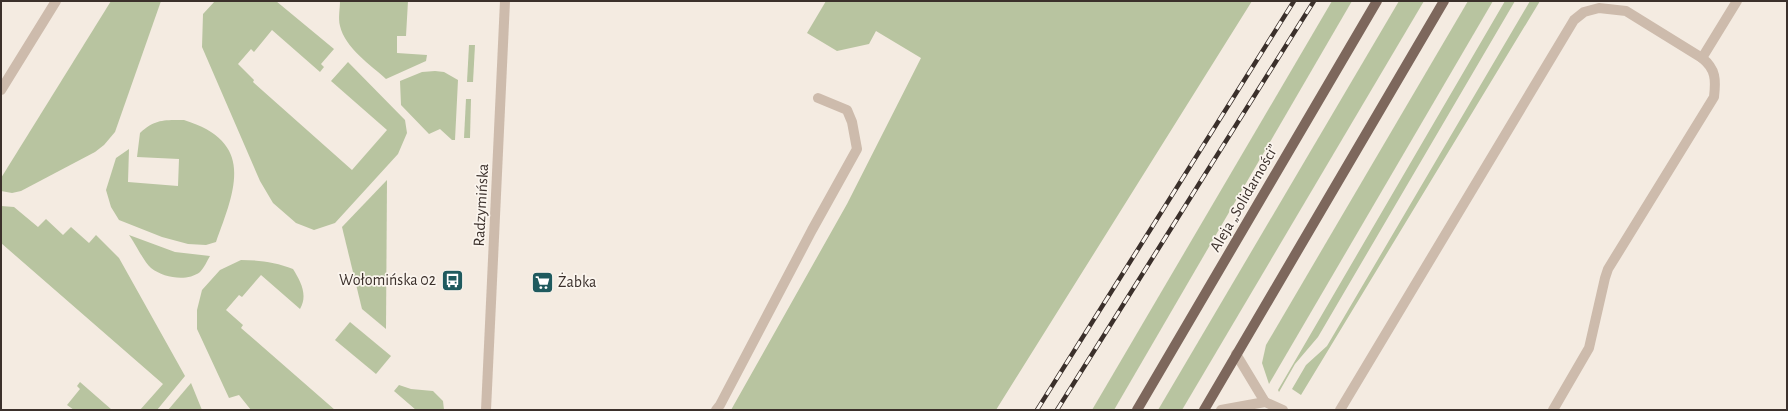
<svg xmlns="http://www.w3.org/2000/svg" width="1788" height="411" font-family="'Alegreya Sans',sans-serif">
<rect width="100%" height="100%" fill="#f4ebe1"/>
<g fill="#b8c4a0">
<polygon points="111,1 161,1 115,132 104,145 95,152 21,191 12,193 1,191 1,178"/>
<polygon points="215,1 276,1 334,49 321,64 324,67 320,72 272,30 254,52 251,49 238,64 254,80 253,82 352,170 387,130 331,81 348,62 405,120 407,133 398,154 335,223 314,230 296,223 273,203 260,181 202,47 203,14"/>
<path d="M340 1H408L406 36H397V53L427 55 426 61 386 79C371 65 345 48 340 26 338 18 340 9 340 1Z"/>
<polygon points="826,1 1252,1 996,410 731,410 847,204 921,58 876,31 869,44 837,51 807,33"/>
<polygon points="1332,1 1352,1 1114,410 1092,410"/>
<polygon points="1399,1 1424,1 1182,410 1158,410"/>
<polygon points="1468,1 1493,1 1269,384 1262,363 1266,345"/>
<polygon points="1505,1 1515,1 1318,337 1295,364 1279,392 1278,390"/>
<polygon points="1530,1 1540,1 1301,395 1292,389 1306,365 1327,346"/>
<polygon points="469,45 475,45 473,82 467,82"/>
<polygon points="435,71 444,72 458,80 455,140 452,140 440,129 429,134 401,105 400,81 422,72"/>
<polygon points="466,99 471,99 470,138 464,138"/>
<path d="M184 120C255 142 236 188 216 242L206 245 188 244 162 237 119 220 111 207 106 190 116 158 129 149 128 182 178 186 179 159 137 157 140 133C155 119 164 120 184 120Z"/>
<polygon points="387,180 386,329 362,309 342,227"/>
<polygon points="1,206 14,207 38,227 46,219 63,235 71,227 89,243 96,235 119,258 185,376 157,410 140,410 163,384 1,243"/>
<path d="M129 235 175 252 210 256C207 261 204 268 200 272 187 282 164 278 151 268 144 262 135 243 129 235Z"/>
<path d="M241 260C259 260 276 262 293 269 301 282 308 295 300 309L261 275 242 297 239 295 226 310 243 325 241 328 335 410H251L239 395 229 398 197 329V310L202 290 220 270Z"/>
<polygon points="350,322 391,356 376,374 335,340"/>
<polygon points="80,382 112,410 74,410 67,405 80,389 77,386"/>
<polygon points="191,383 202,410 168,410"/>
<polygon points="399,385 411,389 433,391 443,401 444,410 416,410 394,391"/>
</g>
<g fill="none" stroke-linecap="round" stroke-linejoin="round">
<g stroke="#cdbbac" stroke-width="10">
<polyline points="1,90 56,1"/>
<polyline points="1236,354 1265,402"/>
<polyline points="486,410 505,1"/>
<polyline points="716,410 720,405 812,230 857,149 852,122 847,110 818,98"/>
<polyline points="1221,410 1265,402 1283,410"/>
<polyline points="1340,410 1574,20 1584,12 1599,8 1626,11 1702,58"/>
<path d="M1553 410 1589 348 1605 278 1608 269 1714 97C1716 80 1716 69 1702 58L1737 1"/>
</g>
<g stroke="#7d675c" stroke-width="10">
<polyline points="1137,410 1377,1"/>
<polyline points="1204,410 1444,1"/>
</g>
<defs>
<g id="rail">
<polyline points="1037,410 1294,1"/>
<polyline points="1057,410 1314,1"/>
</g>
</defs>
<use href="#rail" stroke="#3b302b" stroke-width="4.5"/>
<use href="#rail" stroke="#fbf5ee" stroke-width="3" stroke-dasharray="9" stroke-linecap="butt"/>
</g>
<defs>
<symbol id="bus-square" viewBox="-11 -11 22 22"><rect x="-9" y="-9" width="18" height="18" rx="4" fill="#1f5a5e" stroke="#fbf5ee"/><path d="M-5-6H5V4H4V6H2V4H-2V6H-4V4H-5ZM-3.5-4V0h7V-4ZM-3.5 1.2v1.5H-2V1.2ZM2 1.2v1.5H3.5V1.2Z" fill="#fff"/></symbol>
<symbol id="supermarket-square" viewBox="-11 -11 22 22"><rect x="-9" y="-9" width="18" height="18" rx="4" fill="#1f5a5e" stroke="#fbf5ee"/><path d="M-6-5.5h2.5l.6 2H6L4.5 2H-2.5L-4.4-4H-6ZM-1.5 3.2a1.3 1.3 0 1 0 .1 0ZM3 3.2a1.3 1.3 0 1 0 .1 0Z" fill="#fff"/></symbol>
</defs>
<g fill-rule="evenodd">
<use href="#bus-square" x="440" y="268" width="25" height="25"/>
<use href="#supermarket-square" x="530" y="270" width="25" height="25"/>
</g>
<g text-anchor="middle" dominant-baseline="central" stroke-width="3.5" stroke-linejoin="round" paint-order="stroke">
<g font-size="16" fill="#3b302b" stroke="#fbf5ee">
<text transform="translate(1244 198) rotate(-60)">Aleja „Solidarności”</text>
<text transform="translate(481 205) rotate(-87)">Radzymińska</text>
</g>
<g font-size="16" fill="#3b302b" stroke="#fbf5ee" text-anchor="end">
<text x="436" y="280">Wołomińska 02</text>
<text x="558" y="282" text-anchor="start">Żabka</text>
</g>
</g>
<rect width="1788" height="411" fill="none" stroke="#3b302b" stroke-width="4"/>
</svg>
